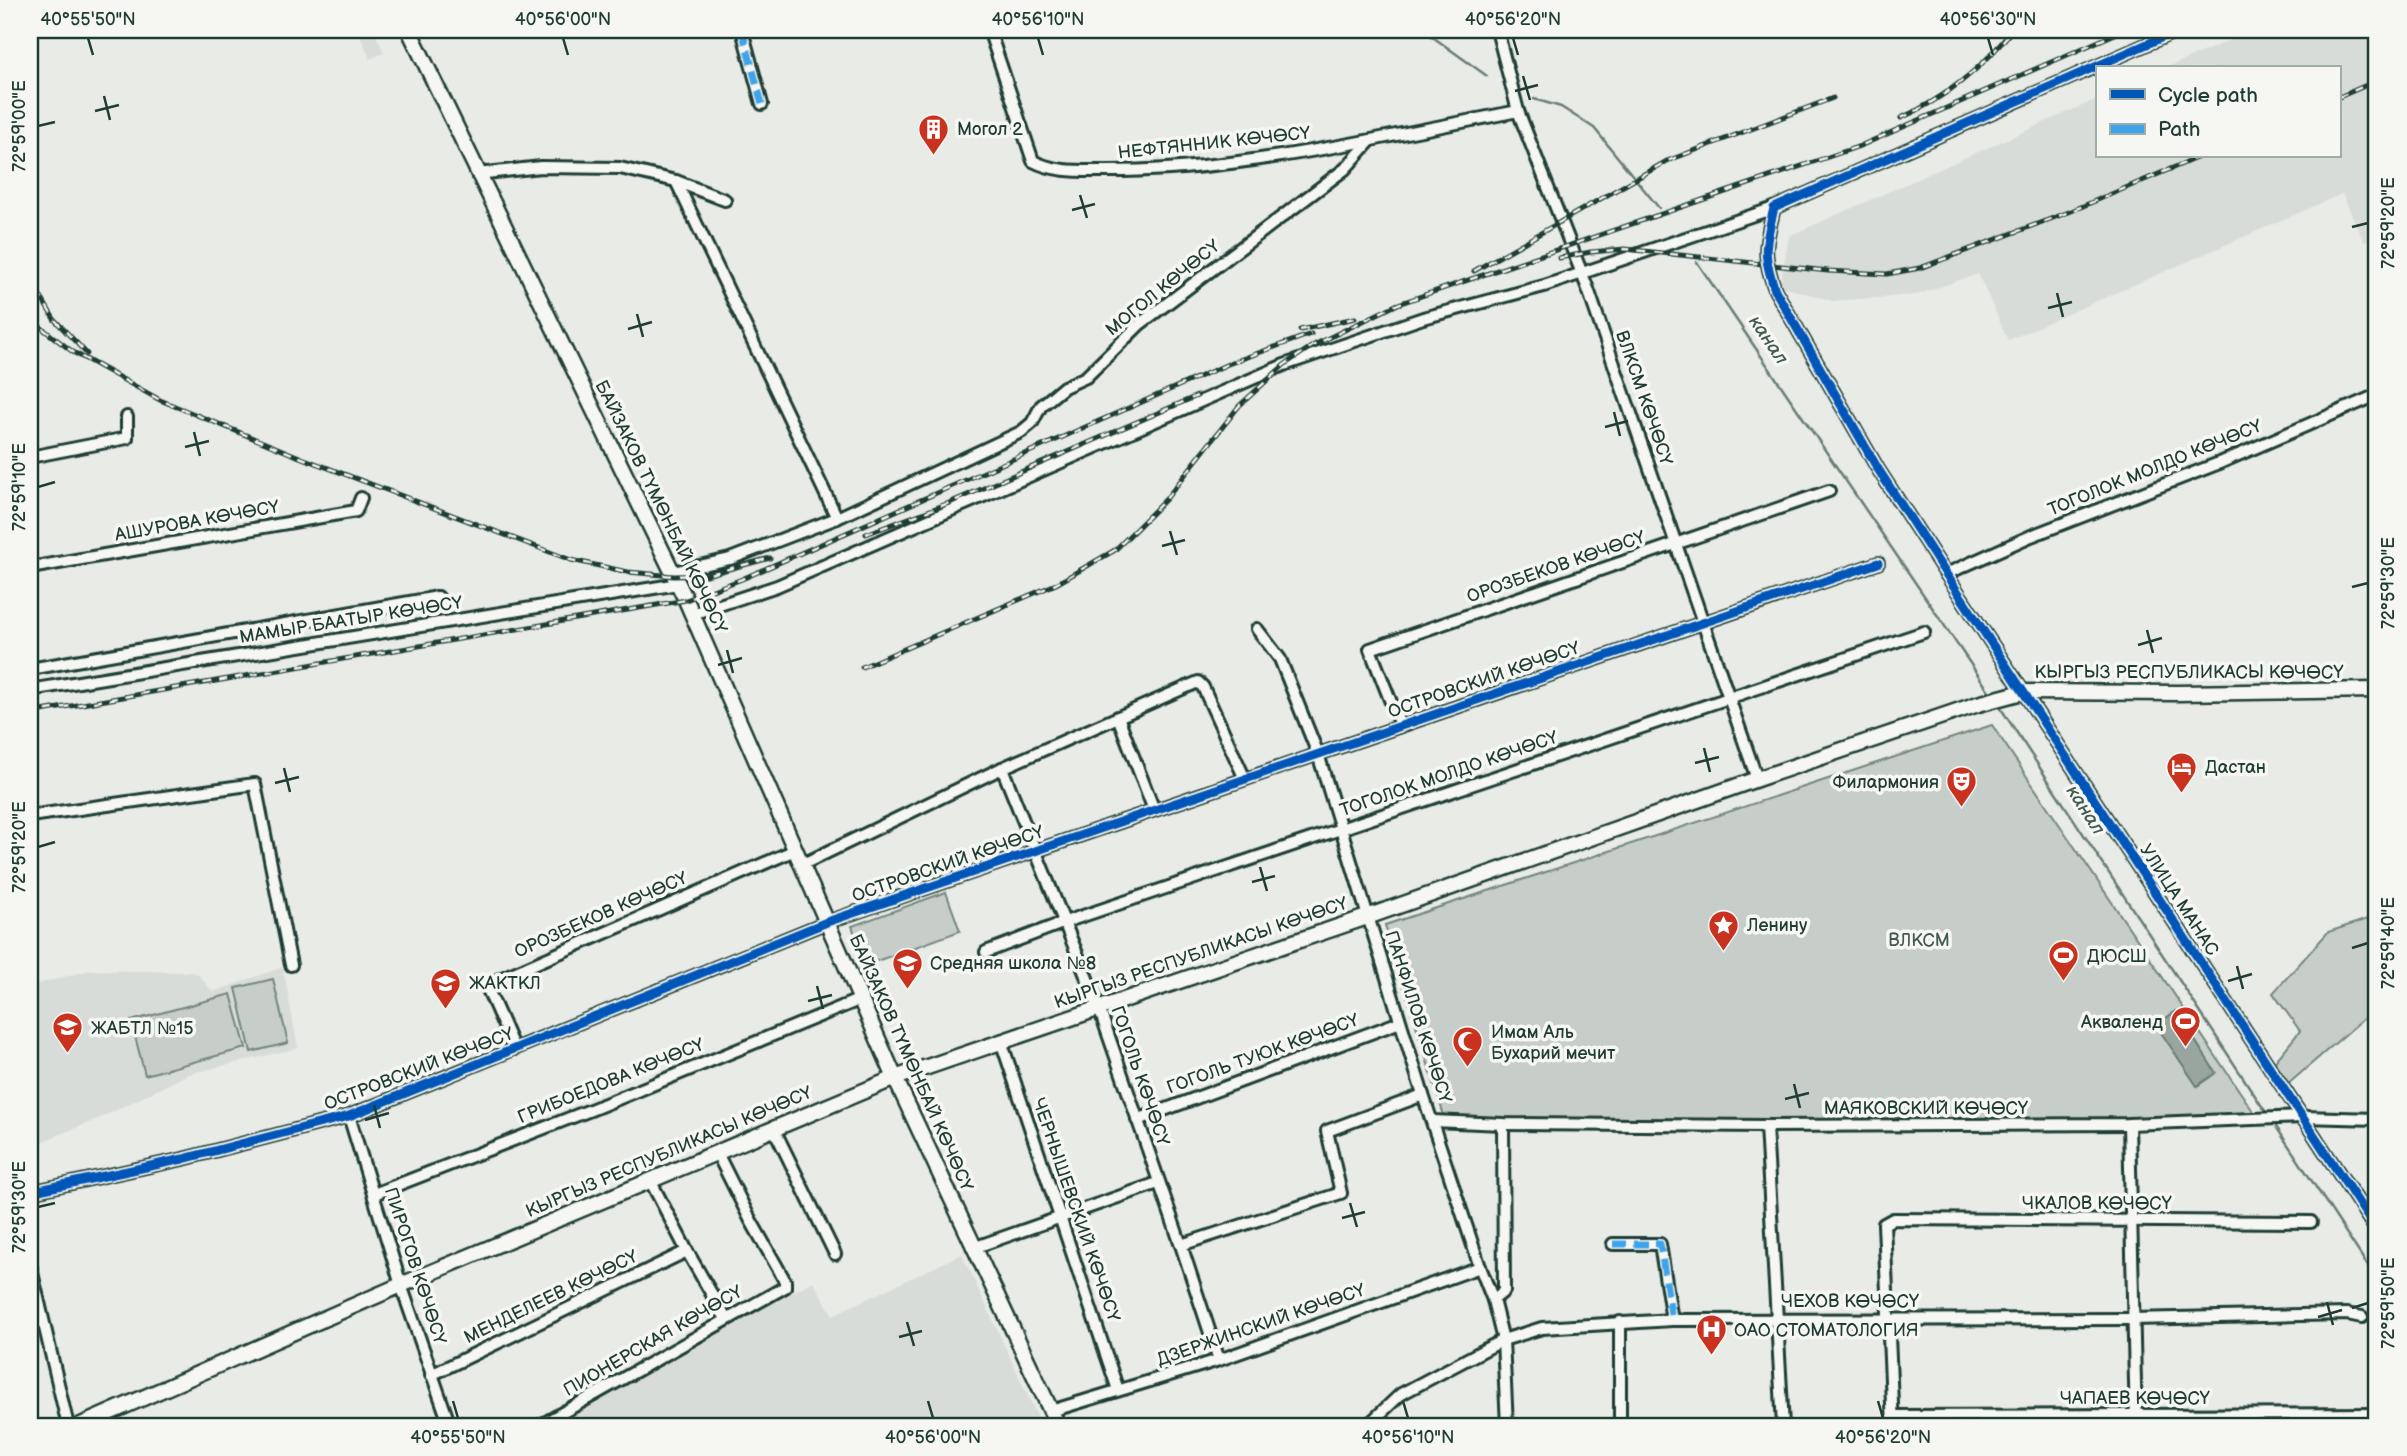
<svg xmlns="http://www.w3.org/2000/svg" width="2407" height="1456" font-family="'Balsamiq Sans',sans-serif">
<rect width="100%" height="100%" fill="#e9ebe7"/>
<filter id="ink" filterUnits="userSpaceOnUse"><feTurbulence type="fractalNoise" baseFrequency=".0143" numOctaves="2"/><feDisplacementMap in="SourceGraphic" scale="14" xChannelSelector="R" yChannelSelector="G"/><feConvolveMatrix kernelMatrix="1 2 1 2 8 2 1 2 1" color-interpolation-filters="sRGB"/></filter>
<g filter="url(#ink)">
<g fill="#d8dcd8">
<polygon points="358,30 374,30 384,53 370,59"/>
<polygon points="2253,30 2377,30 2377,236 2364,242 2342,194 2008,340 1978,274 1916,295 1832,301 1780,286 1789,236 2097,99 2097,156 2339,156 2339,68 2166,68"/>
<polygon points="283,967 298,1048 189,1074 96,1120 30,1146 30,986 90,970 189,972 198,974 213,992"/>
<polygon points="962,1254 1042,1426 552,1426 813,1281 833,1315"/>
</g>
<g fill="#c7cec9" stroke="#73867e" stroke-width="2">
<polygon points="1992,725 2257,1117 2092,1123 1445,1119 1385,925"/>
<polygon points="946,892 960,931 866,965 852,926"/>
<polygon points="2377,916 2377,1007 2287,1085 2273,1064 2300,1031 2273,993 2328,932"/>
<polygon points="273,979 288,1043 251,1052 236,988"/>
<polygon points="231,994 246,1048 145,1075 131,1021"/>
</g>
<polygon fill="#99a6a0" stroke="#687c75" stroke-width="2" points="2176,1011 2216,1073 2197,1086 2156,1025"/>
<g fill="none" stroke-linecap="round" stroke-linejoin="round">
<g stroke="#687c75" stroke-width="2.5">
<polyline points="1423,30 1487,76"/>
<polyline points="1534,99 1561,107 1594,128 1659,208"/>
<polyline points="1697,262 1991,694"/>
<polyline points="2000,707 2267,1114"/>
<polyline points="2273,1122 2377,1280"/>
</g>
<defs>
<g id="minor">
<polyline points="742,30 762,104"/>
<path d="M989 30 1033 161C1054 172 1078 171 1101 171 1190 172 1283 157 1371 140"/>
<polyline points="1497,30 1518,111 1588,289 1757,779"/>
<path d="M2179 30 1774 208C1765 247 1762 252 1775 290L1878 469 1946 574 2377 1231"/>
<polyline points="477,174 541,167 620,168 676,181 725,200"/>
<polyline points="676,181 837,518"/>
<polyline points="30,457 127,438 127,417"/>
<polyline points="30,568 356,511 361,498"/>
<polyline points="673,572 730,559 837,518 1021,432 1032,423 1041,406 1064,387 1086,377 1140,324 1345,169 1371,140 1518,111"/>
<polyline points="1946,574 2031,536 2222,462 2377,395"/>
<polyline points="692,614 777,586 1284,365 1423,318 1544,286 1774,208"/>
<polyline points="1257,629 1280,659 1318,754 1423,1095 1480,1267 1493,1300 1503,1340 1507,1426"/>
<polyline points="30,669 438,597"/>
<polyline points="30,690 678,584"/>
<polyline points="1118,717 1154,810"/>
<polyline points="1400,725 1370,649 1829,491"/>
<polyline points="1002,768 1099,1008 1181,1245 1219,1360"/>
<polyline points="30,816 255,784 291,965"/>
<polyline points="801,865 1002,768 1198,682 1203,687 1245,779"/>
<polyline points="986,952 1065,922 1924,632"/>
<polyline points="1001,1041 1118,1390"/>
<polyline points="514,1049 486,985 795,850"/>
<polyline points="349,1116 401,1285 450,1426"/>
<polyline points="1137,1120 1400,1022"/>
<polyline points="1433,1121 1503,1124 1766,1126 2129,1124 2303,1117 2377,1119"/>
<polyline points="2129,1124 2136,1426"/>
<polyline points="1766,1126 1783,1426"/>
<polyline points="774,1129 835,1254"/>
<polyline points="650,1180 687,1251 726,1319"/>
<polyline points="30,1192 183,1159 349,1116 827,922 1878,563"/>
<polyline points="374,1194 593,1109 861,999"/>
<polyline points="1613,1244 1660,1244 1672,1320"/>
<polyline points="1181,1245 1341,1193 1327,1131 1423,1095"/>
<polyline points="973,1248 1158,1183"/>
<polyline points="30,1264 68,1426"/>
<polyline points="1493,1300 1504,1291 1503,1124"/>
<polyline points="1620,1322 1620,1426"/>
<polyline points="431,1375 687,1251"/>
<polyline points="1051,1411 1219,1360 1480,1267"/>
<polyline points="1893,1416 2377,1414"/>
<polyline points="539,1426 785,1287 785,1281 750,1219 717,1153"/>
<polyline points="1367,1426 1401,1394 1503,1340 1542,1328 1672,1320 2132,1319 2347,1314 2362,1317"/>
<polyline points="1893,1426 1884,1224 1893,1219 2311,1222"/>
</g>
<g id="major">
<polyline points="409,30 686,600 895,1078 1058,1426"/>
<polyline points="79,1426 401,1285 895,1078 1367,917 1757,779 1978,704 2022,692 2178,693 2377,690"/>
</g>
</defs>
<use href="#minor" stroke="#1f3d34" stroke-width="16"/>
<use href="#major" stroke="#1f3d34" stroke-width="19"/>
<use href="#minor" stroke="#f6f6f2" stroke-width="10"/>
<use href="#major" stroke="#f6f6f2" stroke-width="14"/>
<defs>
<g id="rail">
<polyline points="2339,97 2369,84"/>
<path d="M1901 118C1944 99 1984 67 2012 30"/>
<polyline points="1559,258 1591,252 1625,249 1828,271 1887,274 1920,268 2069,212 2201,156"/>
<polyline points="1474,271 1667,161 1833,98"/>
<polyline points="30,279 54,319 87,354"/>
<polyline points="30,319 73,352 160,400 302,458 571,560 628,572 674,576 706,575 770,558"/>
<polyline points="1300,330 1355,318"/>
<polyline points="866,534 949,503 1197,396"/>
<polyline points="862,667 1056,584 1115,550 1166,499 1239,406 1284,365 1314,345 1398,304 1860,146 2124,30"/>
<polyline points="30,713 686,600 742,579 1228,364 1311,334"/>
</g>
</defs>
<use href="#rail" stroke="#1f3d34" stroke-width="5"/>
<use href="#rail" stroke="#f6f6f2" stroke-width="2.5" stroke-dasharray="8" stroke-linecap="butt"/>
<g stroke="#3da4eb" stroke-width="7" stroke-dasharray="14 7" stroke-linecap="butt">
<polyline points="742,30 762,104"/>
<polyline points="1613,1244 1660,1244 1672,1320"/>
</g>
<defs>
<g id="cycleway">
<path d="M2179 30 1774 208C1765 247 1762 252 1775 290L1878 469 1946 574 2377 1231"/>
<polyline points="30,1192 183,1159 349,1116 827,922 1878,563"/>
</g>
</defs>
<use href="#cycleway" stroke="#f6f6f2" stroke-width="13"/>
<use href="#cycleway" stroke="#0057b8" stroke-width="9"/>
</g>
</g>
<path fill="none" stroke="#1f3d34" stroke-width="2.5" d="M88 38 93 55M563 38 568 55M1038 38 1043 55M1513 38 1518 55M1988 38 1993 55M1523 76 1530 100M1515 91 1538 85M104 96 110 120M95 111 119 105M38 126 55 122M1080 195 1087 218M1072 210 1095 204M2352 227 2368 223M2057 293 2063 317M2048 308 2072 302M637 314 643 337M628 329 652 322M1614 412 1620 436M1605 427 1628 421M194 432 200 456M185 447 209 441M38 487 55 482M1170 531 1177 555M1162 546 1185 540M2352 587 2368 583M2147 630 2153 653M2138 645 2162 638M727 650 733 673M718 665 742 658M1704 748 1710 772M1695 763 1719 757M284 768 290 792M275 783 299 777M38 847 55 842M1260 867 1267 891M1252 882 1275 876M2352 948 2368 943M2237 966 2243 989M2228 981 2252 974M817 986 823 1009M808 1001 832 995M1794 1084 1800 1108M1785 1099 1809 1093M374 1105 380 1128M365 1120 389 1113M1350 1203 1357 1227M38 1207 55 1203M1342 1218 1365 1212M2327 1302 2333 1325M2352 1308 2368 1303M2318 1317 2342 1310M907 1322 914 1346M899 1337 922 1331M453 1401 458 1418M928 1401 933 1418M1403 1401 1408 1418M1878 1401 1883 1418"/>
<defs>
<symbol id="building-pin" viewBox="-11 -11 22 30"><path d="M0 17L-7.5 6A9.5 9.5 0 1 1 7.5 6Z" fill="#c8321e" stroke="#f6f6f2"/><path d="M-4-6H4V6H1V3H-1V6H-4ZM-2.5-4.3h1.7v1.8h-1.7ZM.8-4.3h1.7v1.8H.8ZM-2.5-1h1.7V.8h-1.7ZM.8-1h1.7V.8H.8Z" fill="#fff"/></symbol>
<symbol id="hotel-pin" viewBox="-11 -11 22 30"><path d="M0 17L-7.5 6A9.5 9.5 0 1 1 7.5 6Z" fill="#c8321e" stroke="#f6f6f2"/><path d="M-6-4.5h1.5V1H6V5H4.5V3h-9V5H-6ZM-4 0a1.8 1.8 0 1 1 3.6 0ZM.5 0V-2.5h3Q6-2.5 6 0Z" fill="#fff"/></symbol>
<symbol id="theatre-pin" viewBox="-11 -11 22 30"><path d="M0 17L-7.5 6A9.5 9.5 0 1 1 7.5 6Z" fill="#c8321e" stroke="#f6f6f2"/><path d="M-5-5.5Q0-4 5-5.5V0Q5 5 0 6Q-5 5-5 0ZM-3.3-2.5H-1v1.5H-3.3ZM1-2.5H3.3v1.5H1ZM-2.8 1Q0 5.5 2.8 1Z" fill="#fff"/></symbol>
<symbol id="sight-pin" viewBox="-11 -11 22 30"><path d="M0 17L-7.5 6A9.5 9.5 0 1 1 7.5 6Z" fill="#c8321e" stroke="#f6f6f2"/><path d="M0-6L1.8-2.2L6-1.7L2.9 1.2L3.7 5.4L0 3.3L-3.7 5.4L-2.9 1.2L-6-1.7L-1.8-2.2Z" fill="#fff"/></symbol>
<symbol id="stadium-pin" viewBox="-11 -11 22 30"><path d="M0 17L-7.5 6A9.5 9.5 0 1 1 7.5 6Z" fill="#c8321e" stroke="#f6f6f2"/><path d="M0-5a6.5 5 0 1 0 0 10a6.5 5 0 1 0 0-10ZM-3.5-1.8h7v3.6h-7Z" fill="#fff"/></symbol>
<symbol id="school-pin" viewBox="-11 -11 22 30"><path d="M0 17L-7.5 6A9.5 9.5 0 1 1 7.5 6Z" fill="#c8321e" stroke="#f6f6f2"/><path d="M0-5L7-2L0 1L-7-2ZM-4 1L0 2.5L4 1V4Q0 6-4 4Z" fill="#fff"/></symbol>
<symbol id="university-pin" viewBox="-11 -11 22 30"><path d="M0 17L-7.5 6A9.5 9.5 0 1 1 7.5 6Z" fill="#c8321e" stroke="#f6f6f2"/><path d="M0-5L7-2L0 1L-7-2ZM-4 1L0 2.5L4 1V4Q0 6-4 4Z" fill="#fff"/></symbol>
<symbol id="mosque-pin" viewBox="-11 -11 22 30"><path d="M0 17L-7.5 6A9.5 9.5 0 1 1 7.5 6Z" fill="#c8321e" stroke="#f6f6f2"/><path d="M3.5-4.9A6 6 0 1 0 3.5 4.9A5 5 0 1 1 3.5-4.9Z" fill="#fff"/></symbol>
<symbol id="hospital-pin" viewBox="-11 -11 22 30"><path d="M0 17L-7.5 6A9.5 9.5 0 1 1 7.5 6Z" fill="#c8321e" stroke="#f6f6f2"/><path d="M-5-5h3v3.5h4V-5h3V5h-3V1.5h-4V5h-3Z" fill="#fff"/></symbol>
</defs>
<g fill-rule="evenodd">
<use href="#building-pin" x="916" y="112" width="35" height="47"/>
<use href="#hotel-pin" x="2164" y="750" width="35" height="47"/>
<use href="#theatre-pin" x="1944" y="764" width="35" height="47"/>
<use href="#sight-pin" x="1706" y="908" width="35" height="47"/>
<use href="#stadium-pin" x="2046" y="938" width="35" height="47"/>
<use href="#school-pin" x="890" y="946" width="35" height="47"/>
<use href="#university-pin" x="428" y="966" width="35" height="47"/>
<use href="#stadium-pin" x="2168" y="1004" width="35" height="47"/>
<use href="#university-pin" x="50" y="1010" width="35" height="47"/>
<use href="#mosque-pin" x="1450" y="1024" width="35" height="47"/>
<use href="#hospital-pin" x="1694" y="1312" width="35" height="47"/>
</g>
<g text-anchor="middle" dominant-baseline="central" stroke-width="7" stroke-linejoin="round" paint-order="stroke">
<g font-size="18" fill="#1f3d34" stroke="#f6f6f2" text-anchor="start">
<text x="957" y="129">Могол 2</text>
<text x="2205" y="767">Дастан</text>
<text x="1939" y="782" text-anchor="end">Филармония</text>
<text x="1747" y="925">Ленину</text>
<text x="2087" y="956">ДЮСШ</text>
<text x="930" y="963">Средняя школа №8</text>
<text x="469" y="983">ЖАКТКЛ</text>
<text x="2163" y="1022" text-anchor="end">Акваленд</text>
<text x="91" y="1028">ЖАБТЛ №15</text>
<text x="1491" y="1032">Имам Аль<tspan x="1491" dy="21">Бухарий мечит</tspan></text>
<text x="1734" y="1330">ОАО СТОМАТОЛОГИЯ</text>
</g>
<g font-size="18" fill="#1f3d34" stroke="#f6f6f2">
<text transform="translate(1214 143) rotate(-6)">НЕФТЯННИК КӨЧӨСҮ</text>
<text transform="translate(1163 288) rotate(-39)">МОГОЛ КӨЧӨСҮ</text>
<text transform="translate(1644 398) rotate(71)">ВЛКСМ КӨЧӨСҮ</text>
<text transform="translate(2155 468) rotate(-22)">ТОГОЛОК МОЛДО КӨЧӨСҮ</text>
<text transform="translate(661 507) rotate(64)">БАЙЗАКОВ ТҮМӨНБАЙ КӨЧӨСҮ</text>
<text transform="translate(197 521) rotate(-10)">АШУРОВА КӨЧӨСҮ</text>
<text transform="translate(1556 567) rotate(-19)">ОРОЗБЕКОВ КӨЧӨСҮ</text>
<text transform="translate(351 620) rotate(-9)">МАМЫР БААТЫР КӨЧӨСҮ</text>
<text x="2189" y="672">КЫРГЫЗ РЕСПУБЛИКАСЫ КӨЧӨСҮ</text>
<text transform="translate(1484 680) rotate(-19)">ОСТРОВСКИЙ КӨЧӨСҮ</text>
<text transform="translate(1449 774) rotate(-19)">ТОГОЛОК МОЛДО КӨЧӨСҮ</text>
<text transform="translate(948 864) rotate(-19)">ОСТРОВСКИЙ КӨЧӨСҮ</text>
<text transform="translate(2179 900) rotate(57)">УЛИЦА МАНАС</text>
<text transform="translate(601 915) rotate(-24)">ОРОЗБЕКОВ КӨЧӨСҮ</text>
<text transform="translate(1201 953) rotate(-19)">КЫРГЫЗ РЕСПУБЛИКАСЫ КӨЧӨСҮ</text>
<text transform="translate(1418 1017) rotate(72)">ПАНФИЛОВ КӨЧӨСҮ</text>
<text transform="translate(1263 1054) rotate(-20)">ГОГОЛЬ ТУЮК КӨЧӨСҮ</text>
<text transform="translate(911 1063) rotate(66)">БАЙЗАКОВ ТҮМӨНБАЙ КӨЧӨСҮ</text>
<text transform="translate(419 1069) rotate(-21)">ОСТРОВСКИЙ КӨЧӨСҮ</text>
<text transform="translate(1140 1076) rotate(71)">ГОГОЛЬ КӨЧӨСҮ</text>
<text transform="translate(611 1081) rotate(-22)">ГРИБОЕДОВА КӨЧӨСҮ</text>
<text x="1926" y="1108">МАЯКОВСКИЙ КӨЧӨСҮ</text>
<text transform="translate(669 1152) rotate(-23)">КЫРГЫЗ РЕСПУБЛИКАСЫ КӨЧӨСҮ</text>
<text x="2097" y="1203">ЧКАЛОВ КӨЧӨСҮ</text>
<text transform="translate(1076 1210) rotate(71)">ЧЕРНЫШЕВСКИЙ КӨЧӨСҮ</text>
<text transform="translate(415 1266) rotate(72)">ПИРОГОВ КӨЧӨСҮ</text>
<text transform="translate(551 1297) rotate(-26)">МЕНДЕЛЕЕВ КӨЧӨСҮ</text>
<text x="1850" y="1301">ЧЕХОВ КӨЧӨСҮ</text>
<text transform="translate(1261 1325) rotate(-19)">ДЗЕРЖИНСКИЙ КӨЧӨСҮ</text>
<text transform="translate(653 1341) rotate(-30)">ПИОНЕРСКАЯ КӨЧӨСҮ</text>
<text x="2135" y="1398">ЧАПАЕВ КӨЧӨСҮ</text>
</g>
<g font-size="18" fill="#415a52" stroke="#f6f6f2">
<text x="1919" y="940">ВЛКСМ</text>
</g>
<g font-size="19" font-style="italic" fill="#445c54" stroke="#f6f6f2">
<text transform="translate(1768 340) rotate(56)">канал</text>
<text transform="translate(2085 810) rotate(57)">канал</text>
</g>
</g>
<rect width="2407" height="1456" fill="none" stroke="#f6f6f2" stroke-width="77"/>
<rect x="2096" y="66" width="245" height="91" fill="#f6f6f2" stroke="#a0aca6" stroke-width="2"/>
<rect x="2110" y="89" width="35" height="10" fill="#0057b8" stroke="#a0aca6" stroke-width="2"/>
<text x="2158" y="102" font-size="21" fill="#1f3d34">Cycle path</text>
<rect x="2110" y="124" width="35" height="10" fill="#3da4eb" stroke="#a0aca6" stroke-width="2"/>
<text x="2158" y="136" font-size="21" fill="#1f3d34">Path</text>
<rect x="38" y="38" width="2330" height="1380" fill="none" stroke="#1f3d34" stroke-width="2.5"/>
<g font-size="18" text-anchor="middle" fill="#1f3d34">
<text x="88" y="25">40°55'50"N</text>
<text x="563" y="25">40°56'00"N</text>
<text x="1038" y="25">40°56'10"N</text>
<text x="1513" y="25">40°56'20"N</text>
<text x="1988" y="25">40°56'30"N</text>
<text transform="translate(19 126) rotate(-90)" y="6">72°59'00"E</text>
<text transform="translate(2388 223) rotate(-90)" y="6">72°59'20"E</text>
<text transform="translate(19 487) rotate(-90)" y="6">72°59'10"E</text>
<text transform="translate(2388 583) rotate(-90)" y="6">72°59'30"E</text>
<text transform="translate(19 847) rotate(-90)" y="6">72°59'20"E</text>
<text transform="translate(2388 943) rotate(-90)" y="6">72°59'40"E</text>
<text transform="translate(19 1207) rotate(-90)" y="6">72°59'30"E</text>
<text transform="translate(2388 1303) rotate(-90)" y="6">72°59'50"E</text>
<text x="458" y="1443">40°55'50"N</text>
<text x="933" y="1443">40°56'00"N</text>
<text x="1408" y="1443">40°56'10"N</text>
<text x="1883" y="1443">40°56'20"N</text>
</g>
</svg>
